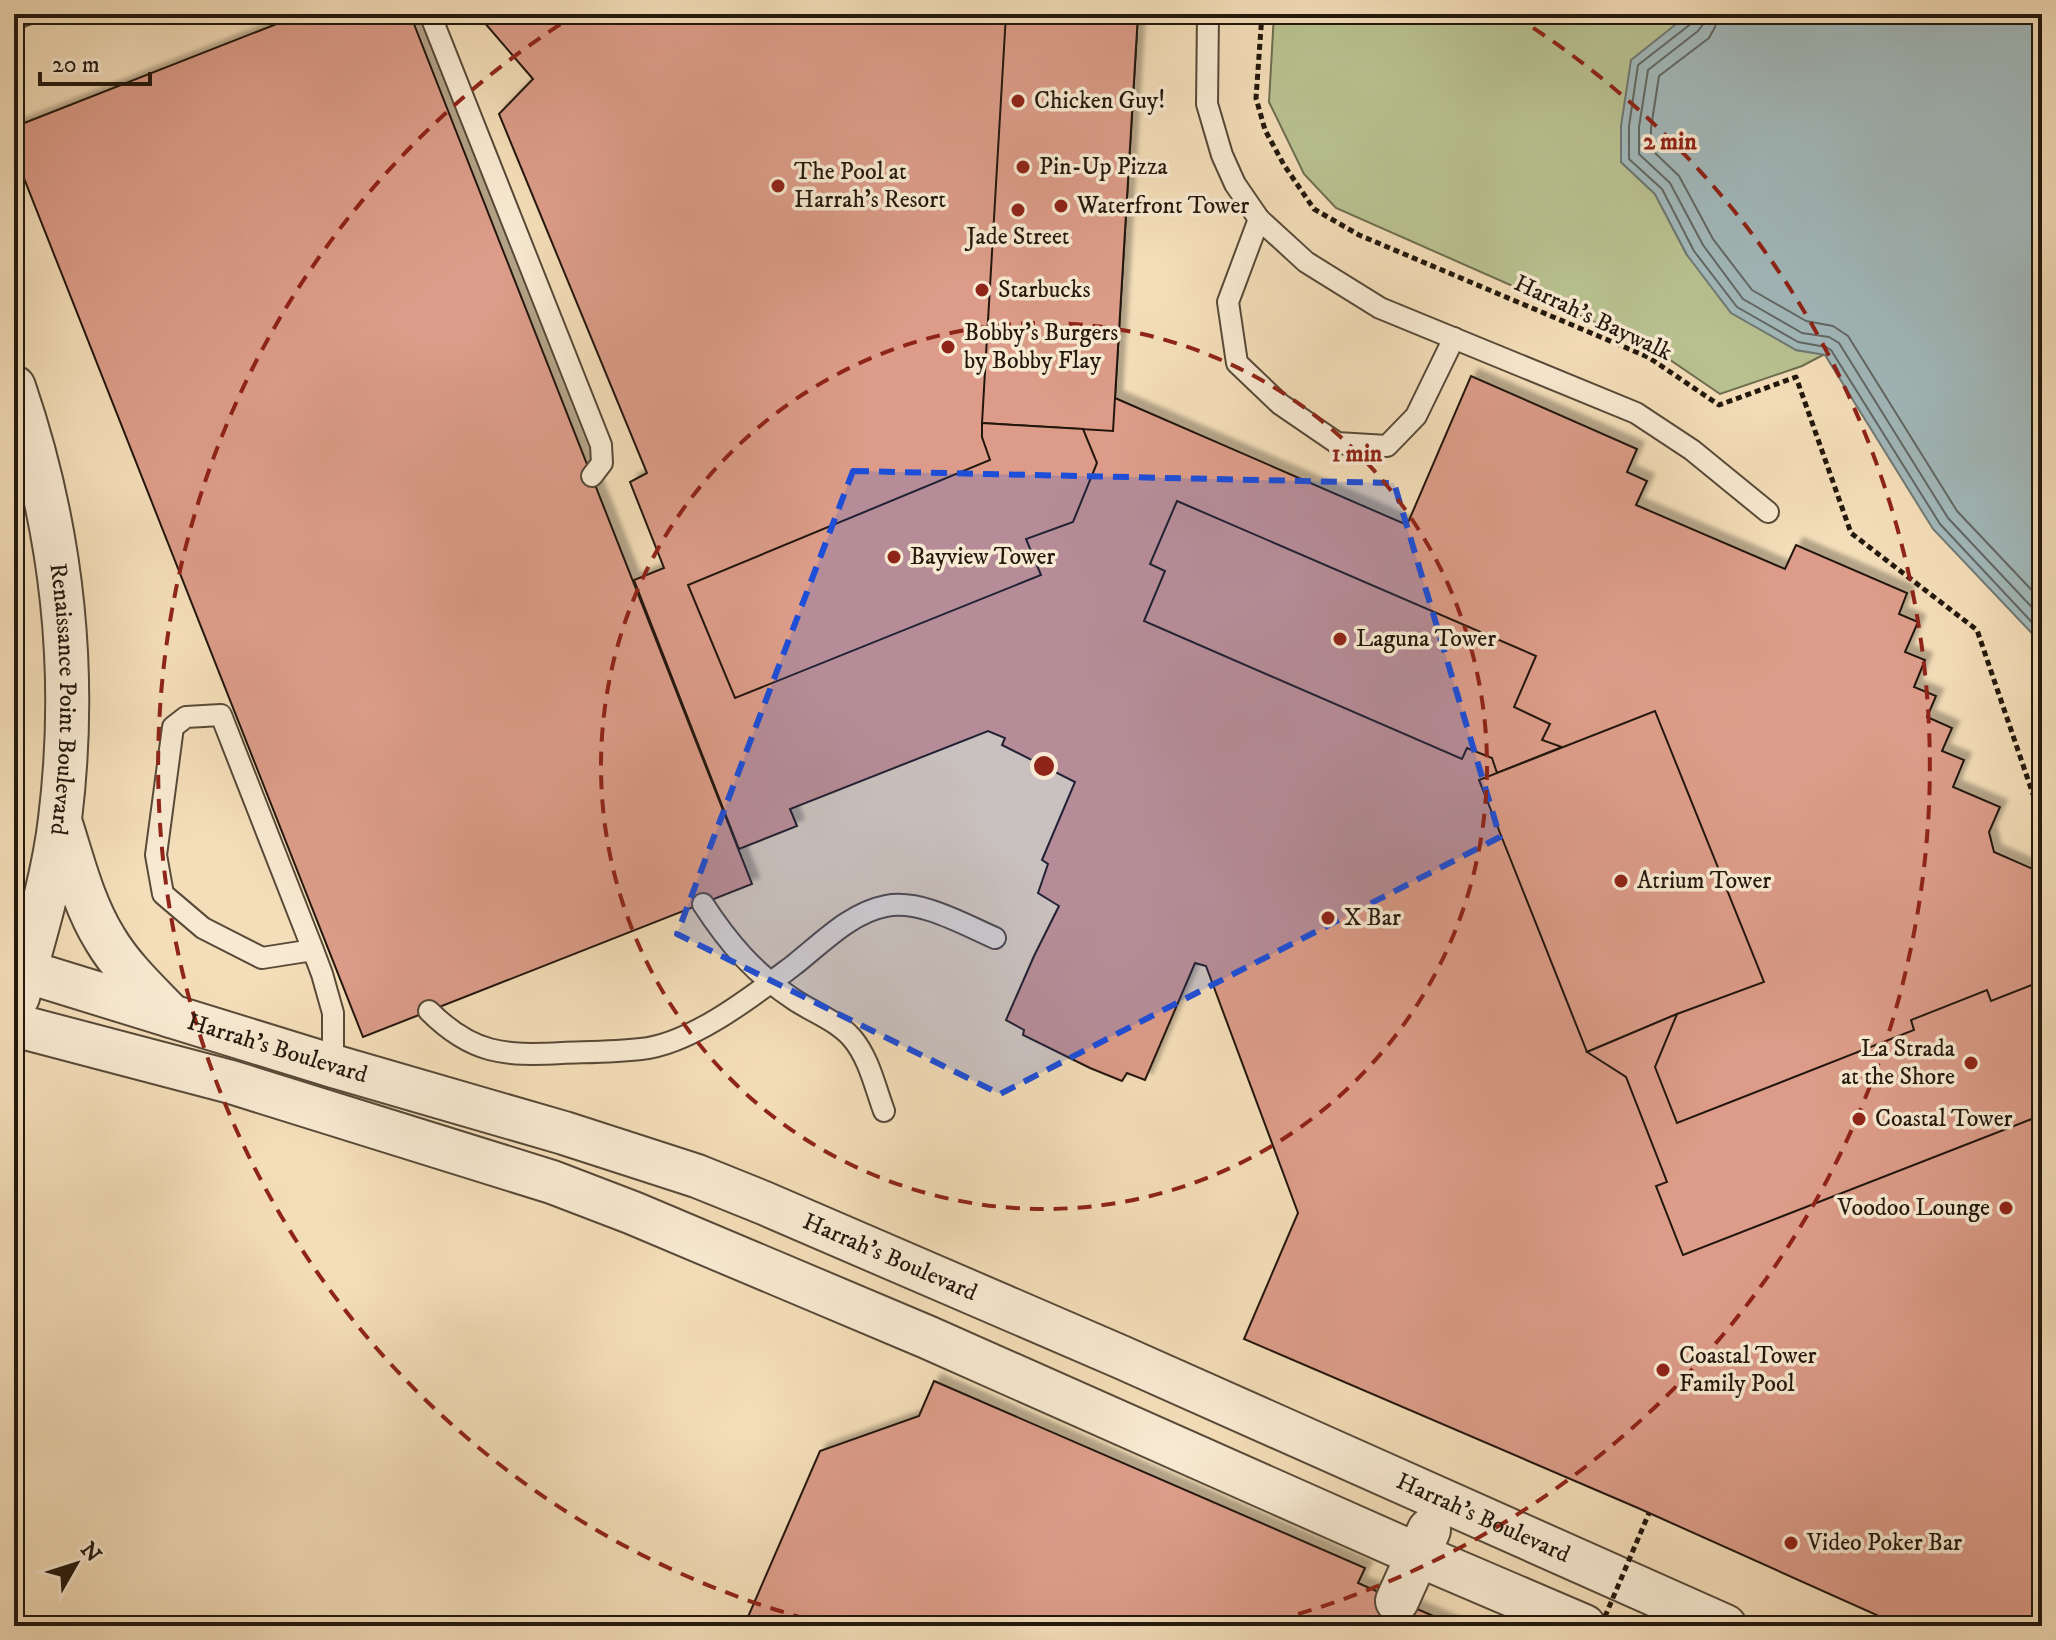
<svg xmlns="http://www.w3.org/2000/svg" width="2056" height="1640" font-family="'IM FELL DW Pica',serif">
<defs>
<filter id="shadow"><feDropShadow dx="7" dy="-7" stdDeviation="2" flood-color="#0004"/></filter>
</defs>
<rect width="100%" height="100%" fill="#f4deb9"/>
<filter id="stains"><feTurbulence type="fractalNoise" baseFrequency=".0025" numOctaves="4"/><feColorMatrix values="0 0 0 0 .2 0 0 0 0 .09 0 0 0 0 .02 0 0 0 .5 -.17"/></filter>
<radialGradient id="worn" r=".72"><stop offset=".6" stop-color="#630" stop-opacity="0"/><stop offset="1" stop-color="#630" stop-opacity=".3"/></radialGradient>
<polygon fill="#b9c291" stroke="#6e6d4f" stroke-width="2" points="1274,14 1693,14 1680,21 1621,162 1655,194 1687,255 1796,350 1825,354 1802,366 1720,394 1651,347 1336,208 1304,174 1269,102"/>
<polygon fill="#a2b9bb" stroke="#6f7975" stroke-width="2" points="1693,14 2042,14 2042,644 1933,529 1825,355 1796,350 1731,313 1687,255 1655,194 1621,162 1621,126 1631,60 1680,21"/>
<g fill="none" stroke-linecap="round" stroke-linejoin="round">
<g stroke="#626864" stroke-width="2">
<polyline points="1695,14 1692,23 1638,65 1629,126 1629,159 1662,189 1694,251 1737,307 1798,342 1826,347 1831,350 1940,524 2042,633"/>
<polyline points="1705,14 1704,23 1698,31 1648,70 1639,127 1639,154 1670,183 1703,245 1743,299 1802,333 1829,337 1839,343 1948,518 2042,618"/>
<polyline points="1717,14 1715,27 1709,38 1659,76 1651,128 1651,149 1679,176 1713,239 1752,290 1806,321 1833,326 1848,336 1957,511 2042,601"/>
</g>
</g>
<g fill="#dc9c89" stroke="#23180d" stroke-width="2" filter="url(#shadow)">
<polygon points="302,14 410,14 752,884 363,1037 14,153 14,127"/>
<polygon points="477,14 1138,14 1115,398 1407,525 1471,376 1637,449 1627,472 1647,481 1636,505 1785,569 1796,545 1907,593 1899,614 1918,622 1905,652 1925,660 1914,687 1936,696 1927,717 1952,728 1942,751 1964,760 1953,787 2000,807 1989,832 1994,852 2042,873 2042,1626 1901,1626 1638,1508 1244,1339 1298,1213 1206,966 1195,963 1145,1080 1127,1073 1122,1081 1090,1068 1023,1035 1024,1030 1006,1020 1034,956 1059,906 1038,893 1048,864 1042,860 1075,782 1002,745 1005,738 988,731 790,809 797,826 739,849 634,580 664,568 630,482 647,473 499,114 533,79"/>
<polygon points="1006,14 1138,14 1113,431 982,423"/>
<polygon points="982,423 1083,429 1097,463 1073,522 1026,539 1041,575 735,698 688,585 990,460 982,437"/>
<polygon points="1177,501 1536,656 1514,707 1550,724 1542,740 1562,747 1497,773 1492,758 1467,748 1462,759 1144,621 1165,571 1150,564"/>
<polygon points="1655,711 1764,982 1677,1014 1587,1052 1479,780"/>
<polygon points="2042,981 2042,1115 1683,1255 1656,1186 1667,1182 1626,1077 1587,1052 1677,1014 1655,1067 1677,1123 1914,1030 1911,1020 1987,990 1991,1001"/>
<polygon points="934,1381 1365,1568 1358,1583 1456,1626 744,1626 820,1451 919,1416"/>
</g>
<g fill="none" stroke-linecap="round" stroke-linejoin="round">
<defs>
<g id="lane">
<polyline points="430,14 601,445 602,463 592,476"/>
<polyline points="1208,14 1207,104 1222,155 1235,184 1259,219 1306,262 1380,308 1636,413 1692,450 1768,512"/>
<polyline points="14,19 27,14"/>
<polyline points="1259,219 1228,302 1237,363 1280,404 1337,443 1387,446 1416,416 1454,338"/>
<path d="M703 904C729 944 755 974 796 1001 815 1013 837 1021 852 1038 869 1058 875 1087 884 1111"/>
<polyline points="313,950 262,958 203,928 163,894 156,855 173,727 186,717 221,715 313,950 322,974 333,1013 333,1066"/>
<path d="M429 1011C472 1054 504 1056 562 1053 588 1052 615 1052 641 1049 692 1044 754 995 794 965 822 943 850 913 886 906 920 899 963 924 995 938"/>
</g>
<g id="street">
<path id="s1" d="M14 387C62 527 78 672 60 819 53 879 34 939 18 997"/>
<path d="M62 827C74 865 84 905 105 939 122 968 148 992 171 1016"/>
<path id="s2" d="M25 971 333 1066 564 1133 697 1176 764 1203 1121 1357 1725 1626"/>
<polyline points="14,1025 231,1082 552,1182 633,1213 927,1337 1418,1555 1584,1626"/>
<polyline points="1397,1601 1429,1530"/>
</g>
</defs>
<use href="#lane" stroke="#574a38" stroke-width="24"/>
<use href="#street" stroke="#574a38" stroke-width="46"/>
<polyline stroke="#23180d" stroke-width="5" stroke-dasharray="6 4" stroke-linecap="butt" points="1262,14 1256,98 1265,130 1284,165 1314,209 1359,235 1648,357 1719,405 1796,377 1851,533 1977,630 2037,806 2042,808"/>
<use href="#lane" stroke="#f8ead2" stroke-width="20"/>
<use href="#street" stroke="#f8ead2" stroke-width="42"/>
<polyline stroke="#23180d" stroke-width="5" stroke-dasharray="6 4" stroke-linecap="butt" points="1601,1626 1649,1513"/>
</g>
<path fill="#1d4ed8" fill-opacity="0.2" stroke="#1d4ed8" stroke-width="6" stroke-dasharray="16 10" stroke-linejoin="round" d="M853 471 1394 483 1500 837 1000 1094 677 934Z"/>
<g fill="none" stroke="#8f2418" stroke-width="4" stroke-dasharray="14 10">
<circle cx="1044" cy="766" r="443"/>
<path d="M830 1625A885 885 0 0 1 575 15M1513 15A885 885 0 0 1 1258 1625"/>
</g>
<g fill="#8f2418" stroke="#f8ead2" stroke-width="3">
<circle cx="1018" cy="101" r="8"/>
<circle cx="1023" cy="167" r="8"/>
<circle cx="778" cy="186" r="8"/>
<circle cx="1061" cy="206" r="8"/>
<circle cx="1018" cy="210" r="8"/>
<circle cx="982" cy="290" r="8"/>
<circle cx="948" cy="347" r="8"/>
<circle cx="894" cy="557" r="8"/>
<circle cx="1340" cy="639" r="8"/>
<circle cx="1621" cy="881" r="8"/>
<circle cx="1328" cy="918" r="8"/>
<circle cx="1971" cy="1063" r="8"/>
<circle cx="1859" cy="1119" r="8"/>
<circle cx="2006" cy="1208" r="8"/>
<circle cx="1663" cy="1370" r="8"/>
<circle cx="1791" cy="1543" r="8"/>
</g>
<g text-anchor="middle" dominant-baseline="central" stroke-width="7" stroke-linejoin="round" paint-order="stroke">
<g font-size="24" fill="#23180d" stroke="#f8ead2" text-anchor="start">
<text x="1034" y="101">Chicken Guy!</text>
<text x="1039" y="167">Pin-Up Pizza</text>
<text x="794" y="172">The Pool at<tspan x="794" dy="28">Harrah's Resort</tspan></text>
<text x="1077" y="206">Waterfront Tower</text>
<text x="1018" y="237" text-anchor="middle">Jade Street</text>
<text x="998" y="290">Starbucks</text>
<text x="964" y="333">Bobby's Burgers<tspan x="964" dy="28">by Bobby Flay</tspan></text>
<text x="910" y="557">Bayview Tower</text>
<text x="1356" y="639">Laguna Tower</text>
<text x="1637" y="881">Atrium Tower</text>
<text x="1344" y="918">X Bar</text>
<text x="1955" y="1049" text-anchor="end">La Strada<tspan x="1955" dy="28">at the Shore</tspan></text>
<text x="1875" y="1119">Coastal Tower</text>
<text x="1990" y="1208" text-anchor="end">Voodoo Lounge</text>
<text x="1679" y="1356">Coastal Tower<tspan x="1679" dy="28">Family Pool</tspan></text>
<text x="1807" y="1543">Video Poker Bar</text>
</g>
<g font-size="24" fill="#23180d" stroke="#f8ead2">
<text transform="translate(1593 318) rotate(25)">Harrah's Baywalk</text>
<text stroke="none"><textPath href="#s1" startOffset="318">Renaissance Point Boulevard</textPath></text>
<text stroke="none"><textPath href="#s2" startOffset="264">Harrah's Boulevard</textPath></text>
<text stroke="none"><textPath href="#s2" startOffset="912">Harrah's Boulevard</textPath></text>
<text stroke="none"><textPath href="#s2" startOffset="1560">Harrah's Boulevard</textPath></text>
</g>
</g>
<circle cx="1044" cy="766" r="12" fill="#8f2418" stroke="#f8ead2" stroke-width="4"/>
<g font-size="24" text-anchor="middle" font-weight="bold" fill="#8f2418" stroke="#f8ead2" stroke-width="7" stroke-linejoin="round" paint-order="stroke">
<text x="1670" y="149">2 min</text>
<text x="1357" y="461">1 min</text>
</g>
<rect width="2056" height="1640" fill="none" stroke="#f4deb9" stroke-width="48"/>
<rect x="16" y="16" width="2024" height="1608" fill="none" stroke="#23180d" stroke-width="4"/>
<rect x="24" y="24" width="2008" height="1592" fill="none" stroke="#23180d" stroke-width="2"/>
<g transform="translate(76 1564) rotate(51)" stroke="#f8ead2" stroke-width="6" paint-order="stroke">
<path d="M0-6L14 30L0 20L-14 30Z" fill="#23180d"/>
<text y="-12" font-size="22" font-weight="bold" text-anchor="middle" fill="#23180d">N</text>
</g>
<path d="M40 72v12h110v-12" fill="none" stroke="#23180d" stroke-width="4"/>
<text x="52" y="72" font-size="24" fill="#23180d" stroke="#f8ead2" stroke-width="6" paint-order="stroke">20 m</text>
<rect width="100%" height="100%" filter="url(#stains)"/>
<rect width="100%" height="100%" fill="url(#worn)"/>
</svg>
